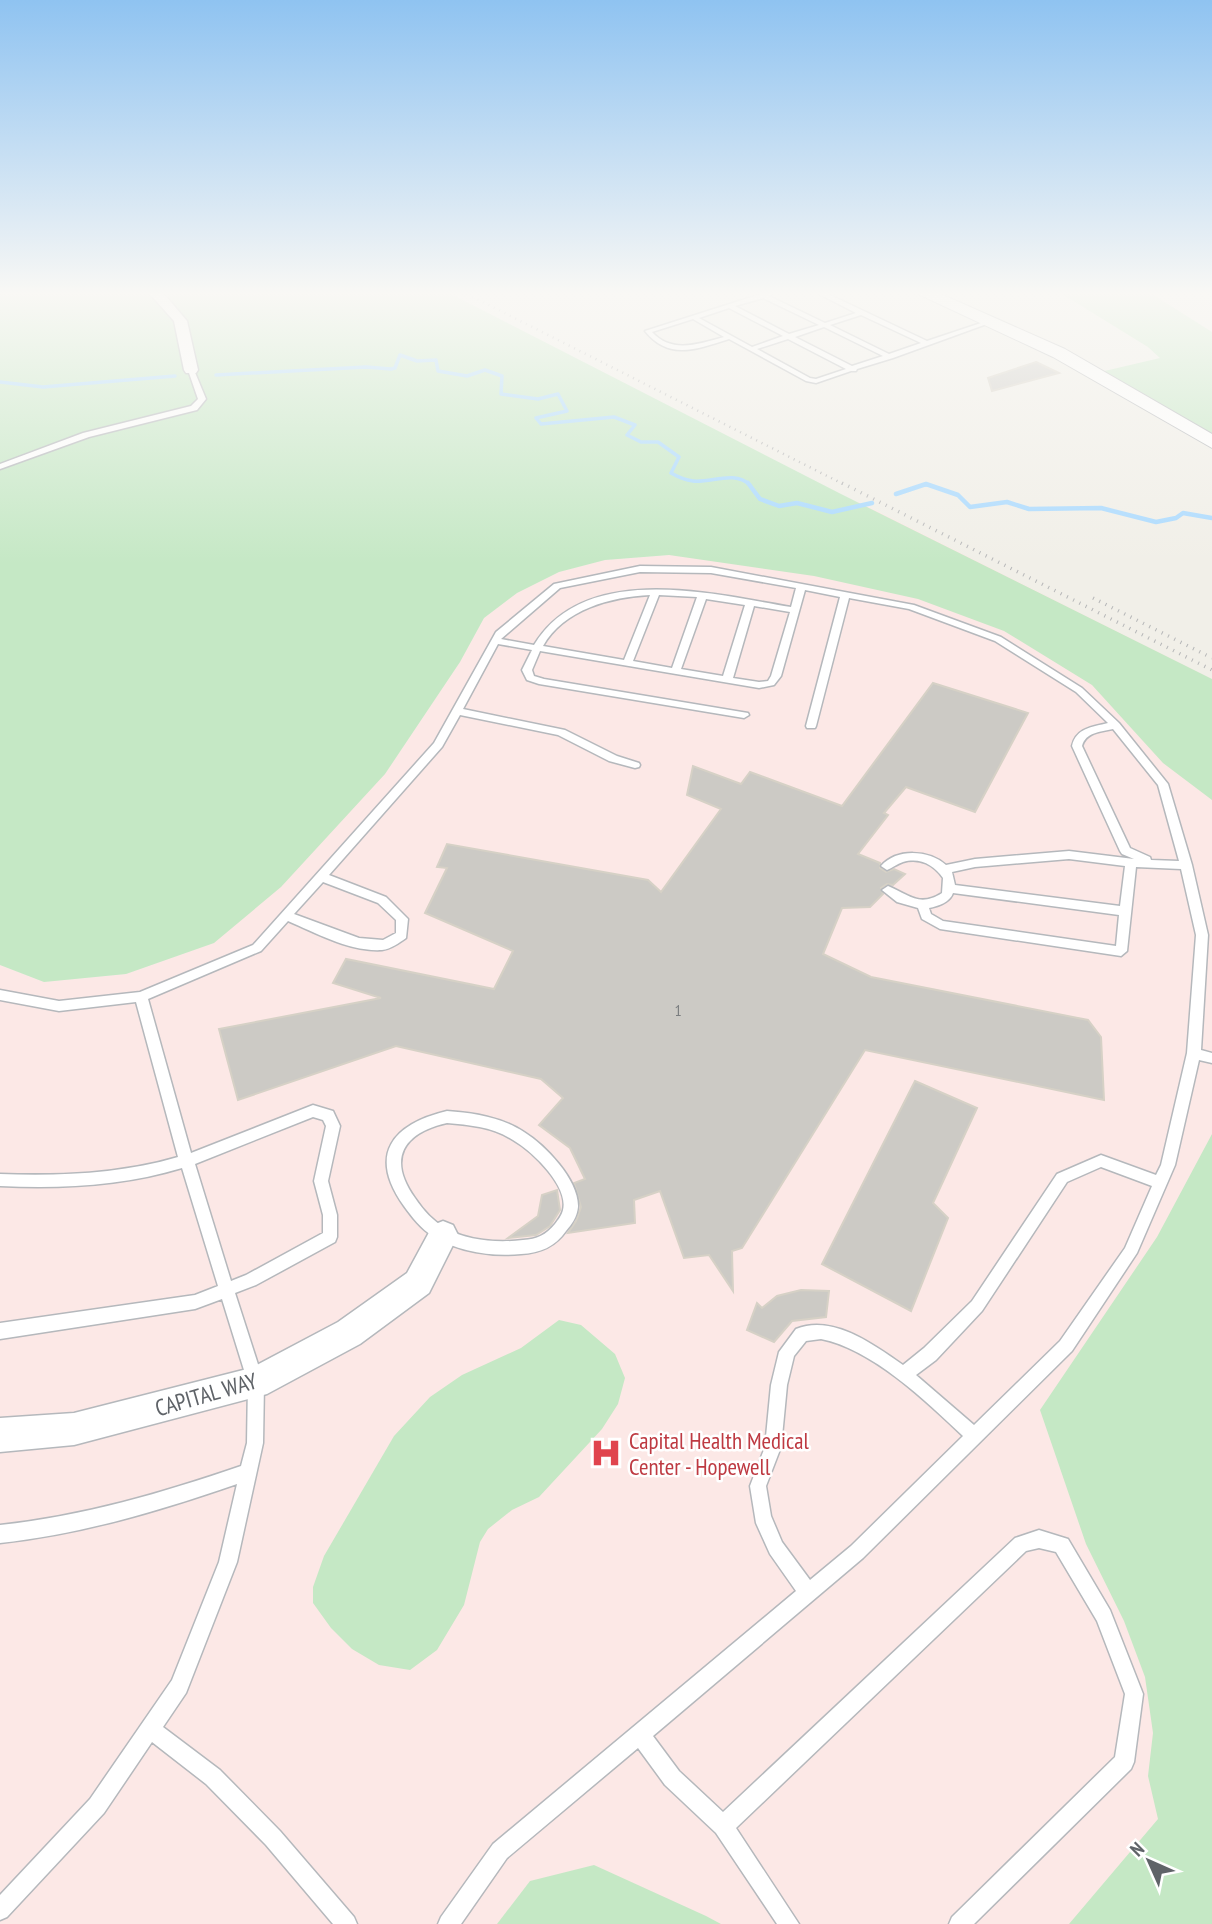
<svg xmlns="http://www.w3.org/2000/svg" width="1212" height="1924" font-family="'PT Sans Narrow',sans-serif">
<rect width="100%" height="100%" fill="#f1efe8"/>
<polygon fill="#fce8e6" points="859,502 1212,679 1212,1924 0,1924 0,965 44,982 126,974 214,943 385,774 460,662 484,618 517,593 559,572 605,560 669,555"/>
<g fill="#c5e8c5">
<polygon points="0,294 451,294 841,494 1212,679 1212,800 1163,763 1092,685 1004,631 918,599 814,576 669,555 605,560 559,572 517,593 484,618 460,662 385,774 281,887 214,943 126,974 44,982 0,965"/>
<polygon points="1062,294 1152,294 1212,332 1212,440 1096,373 1160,358 1148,347"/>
<polygon points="1212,1134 1212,1924 1069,1924 1158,1819 1148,1776 1153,1733 1145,1677 1124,1621 1086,1544 1040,1410 1157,1237"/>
<polygon points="559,1320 581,1325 615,1354 625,1378 618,1404 602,1429 539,1497 512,1510 488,1529 480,1542 464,1605 437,1650 410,1670 379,1665 352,1649 331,1628 313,1603 313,1587 324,1556 394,1436 430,1397 462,1375 521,1348"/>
<polygon points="594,1865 706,1916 721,1924 497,1924 530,1881"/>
</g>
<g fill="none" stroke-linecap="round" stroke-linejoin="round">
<g stroke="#aadaff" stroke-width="3.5">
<path d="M216 375 366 367 391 369 395 368 400 355 417 361 436 360 438 371 467 376 485 370 502 376 501 394 538 399 558 394 567 411 536 418 541 424 614 417 635 425 627 435 641 442H658L679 457 671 473C678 477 685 480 693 481 712 483 734 470 750 485"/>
<polyline points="0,382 43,387 175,376"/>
<polyline points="923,485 928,485"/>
</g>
<g stroke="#aadaff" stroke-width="4.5">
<polyline points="748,483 760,499 779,506 797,503 832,512 872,503"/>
<polyline points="896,494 926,484 958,495 970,507 1007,502 1029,509 1101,508 1156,522 1176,518 1183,513 1212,518"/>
</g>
</g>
<g fill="#cccac5" stroke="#d6d1c6" stroke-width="2">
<polygon points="1036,362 1059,373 992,391 988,378"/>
<polygon points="933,683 1028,713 975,812 906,787 884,813 888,815 858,854 880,863 880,868 886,872 894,869 905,874 893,885 887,884 881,888 883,894 870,907 842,908 823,954 871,977 1088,1020 1101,1037 1104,1100 865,1050 742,1248 732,1251 733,1291 709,1255 684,1258 660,1191 634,1200 635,1223 568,1233 576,1221 581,1207 574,1183 585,1179 570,1148 539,1125 563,1098 541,1079 396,1046 238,1100 219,1029 381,998 333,983 346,959 494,989 513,951 425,913 447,868 437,867 447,844 648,880 661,892 721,809 687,795 693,766 741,784 750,772 842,806"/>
<polygon points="915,1081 977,1108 933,1203 948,1218 911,1311 822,1264"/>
<polygon points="557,1190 560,1210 550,1226 536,1235 508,1238 538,1216 542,1195"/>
<polygon points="801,1290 829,1291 826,1317 792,1321 774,1342 747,1330 757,1303 762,1308 777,1296"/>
</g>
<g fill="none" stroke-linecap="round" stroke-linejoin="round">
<defs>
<g id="service">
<path d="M761 294H772L769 296 825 323 856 313 819 294H828L927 341 990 320 995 321 893 358 857 369 856 371H851L816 383 806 381 729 339C697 349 669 361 645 331ZM763 298 819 325 789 334 735 306ZM729 308 783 336 752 347 699 318ZM861 315 921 343 889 354 830 325ZM693 319 724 337C698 344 672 354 652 332ZM824 327 883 356 852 366 795 337ZM788 339 846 369 816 379 810 378 757 349Z"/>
<polygon points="191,368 194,370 206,399 197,410 89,437 0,469 0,464 83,433 191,406 198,399 188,370"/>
<path d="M640 566 711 567 914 605 1001 637 1082 688 1119 723 1168 784 1192 865 1208 935 1201 1050 1212 1053V1063L1199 1060 1175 1165 1137 1253 1072 1351 863 1558 653 1736 679 1771 723 1812 1015 1538 1039 1530 1068 1539 1110 1610 1143 1694 1134 1762 1131 1769 974 1924H949L952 1917 1115 1757 1125 1694 1097 1621 1056 1552 1039 1548 1026 1551 736 1828 799 1924H777L716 1833 665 1785 638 1748 507 1858 461 1924H438L441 1917 493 1844 796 1591 770 1554 756 1523 750 1486 765 1447 771 1385 779 1352 796 1329C833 1314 874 1345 903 1365L924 1348 972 1301 1057 1174 1101 1155 1156 1175 1161 1165 1187 1053 1196 935 1181 869 1136 867 1127 951 1121 956 940 929 922 919 918 908 897 902 882 890 888 886C908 894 919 908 942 893L943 878C934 865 920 857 903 862 897 864 892 868 887 870L881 866C897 848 929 850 946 865L975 859 1069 851 1134 859 1122 854 1120 851 1072 746C1076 728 1092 727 1108 723L1076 692 995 641 909 609 849 598 816 726 815 728H807L806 726 840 597 805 590 781 676 774 685 759 688 540 651 532 670 534 676 544 679 748 713 749 715 744 718 539 684 527 680 522 670 532 650 498 644 463 709 565 730 617 756 639 763 640 765 639 767 635 768 609 761 558 735 460 715 442 747 329 875 386 897 408 919 406 938C399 943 391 949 382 950 350 952 316 933 288 921L261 951 148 999 191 1153 313 1105 333 1111 340 1126 328 1181 337 1215V1237L335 1242 256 1285 235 1293 264 1383 263 1443 237 1562 186 1693 163 1727 220 1770 280 1831 354 1917 357 1924H333L266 1845 206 1784 152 1742 104 1813 7 1917 0 1920V1895L90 1799 172 1680 219 1562 237 1484C159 1511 82 1534 0 1543V1525C84 1516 162 1493 241 1466L247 1443 248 1383 222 1299 195 1309 0 1339V1323L195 1295 218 1286 182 1168C123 1186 61 1189 0 1186V1174C59 1176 121 1174 178 1157L136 1002 59 1011 0 1000V990L59 1001 140 992 253 945 434 743 496 632 554 584ZM640 572 711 573 796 588 791 607C713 594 585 561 534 645L501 639 560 588ZM650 595 624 660 543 646C564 609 611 597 650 595ZM659 595 697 597 672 668 633 661ZM706 599 745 605 723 676 681 669ZM754 606 790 612 771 676 768 681 759 682 733 678ZM1113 729 1158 785 1179 861 1151 860 1150 857 1130 848 1082 746C1086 732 1100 732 1113 729ZM1069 859 1125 866 1120 906 955 885 952 872 975 867ZM323 882 378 903 396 920V933L383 940 359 938 294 914ZM953 893 1119 915 1116 946 943 921 931 914 929 908C939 906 950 902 953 893ZM313 1117 323 1120 326 1126 314 1181 323 1215V1233L246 1275 231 1281 195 1164ZM1101 1167 1152 1186 1125 1248 1060 1341 974 1425 916 1375 936 1360 982 1311 1067 1182ZM821 1339C872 1349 926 1401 963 1436L851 1546 810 1580 782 1542 771 1516 766 1486 781 1447 787 1385 794 1356 806 1341Z"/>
<path d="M447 1111C474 1113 501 1117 524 1132 545 1145 579 1180 578 1207 577 1217 572 1224 566 1231 555 1247 540 1253 521 1254 492 1257 458 1252 433 1236 421 1229 412 1217 404 1206 367 1154 393 1124 447 1111ZM447 1123C470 1125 493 1127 513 1140 532 1151 569 1186 563 1210 562 1215 558 1220 555 1224 546 1235 537 1239 523 1240 498 1243 468 1241 445 1228 433 1221 423 1210 415 1198 387 1159 403 1133 447 1123Z"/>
</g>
<g id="minor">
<polygon points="150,294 164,294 187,321 198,370 196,373 186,373 184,370 174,321"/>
<polygon points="443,1221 453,1225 458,1235 429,1293 360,1344 267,1394 74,1445 0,1452 0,1418 74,1413 251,1368 338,1322 407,1273 433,1225"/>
</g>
<polygon id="tertiary" points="918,294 941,294 1065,349 1212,434 1212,448 1053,357"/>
</defs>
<use href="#service" stroke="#b5b8bc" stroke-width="3"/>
<use href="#minor" stroke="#b5b8bc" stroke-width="3"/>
<use href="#tertiary" stroke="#b5b8bc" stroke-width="2"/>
<use href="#service" fill="#fff" fill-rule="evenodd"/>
<use href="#minor" fill="#fff" fill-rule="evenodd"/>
<use href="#tertiary" fill="#fff" fill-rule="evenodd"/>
<polyline stroke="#b6b7b8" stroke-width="2.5" stroke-dasharray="1 5" stroke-linecap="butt" points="467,294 845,485"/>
<g stroke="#b6b7b8" stroke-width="3.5" stroke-dasharray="1 6" stroke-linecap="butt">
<polyline points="842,483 1212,670"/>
<polyline points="1093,598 1212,658"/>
</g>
</g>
<linearGradient id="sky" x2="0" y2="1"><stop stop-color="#8fc3f1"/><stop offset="0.52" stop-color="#f9f8f5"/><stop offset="1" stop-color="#f9f8f5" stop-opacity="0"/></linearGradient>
<rect width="1212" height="564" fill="url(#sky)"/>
<defs>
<symbol id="hospital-bare" viewBox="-9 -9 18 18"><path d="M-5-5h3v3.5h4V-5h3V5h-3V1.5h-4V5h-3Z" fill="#e0444e" stroke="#fff" stroke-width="2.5" paint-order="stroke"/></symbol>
</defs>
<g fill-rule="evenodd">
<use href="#hospital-bare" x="584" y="1431" width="44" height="44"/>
</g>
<g text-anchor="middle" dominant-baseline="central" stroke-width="5" stroke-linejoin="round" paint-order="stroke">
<g font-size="16" fill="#7a7d7f">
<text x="678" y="1010">1</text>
</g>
<g font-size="23" fill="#5f6368" stroke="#fff">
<text transform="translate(206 1394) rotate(-16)">CAPITAL WAY</text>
</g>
<g font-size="23" fill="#be3a42" stroke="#fff" text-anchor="start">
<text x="629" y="1440">Capital Health Medical<tspan x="629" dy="26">Center - Hopewell</tspan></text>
</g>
</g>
<g transform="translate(1149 1861) rotate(315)" stroke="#ffffff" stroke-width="5" paint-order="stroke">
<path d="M0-5L12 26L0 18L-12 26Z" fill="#5f6368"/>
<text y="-10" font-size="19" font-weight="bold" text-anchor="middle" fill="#5f6368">N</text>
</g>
</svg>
